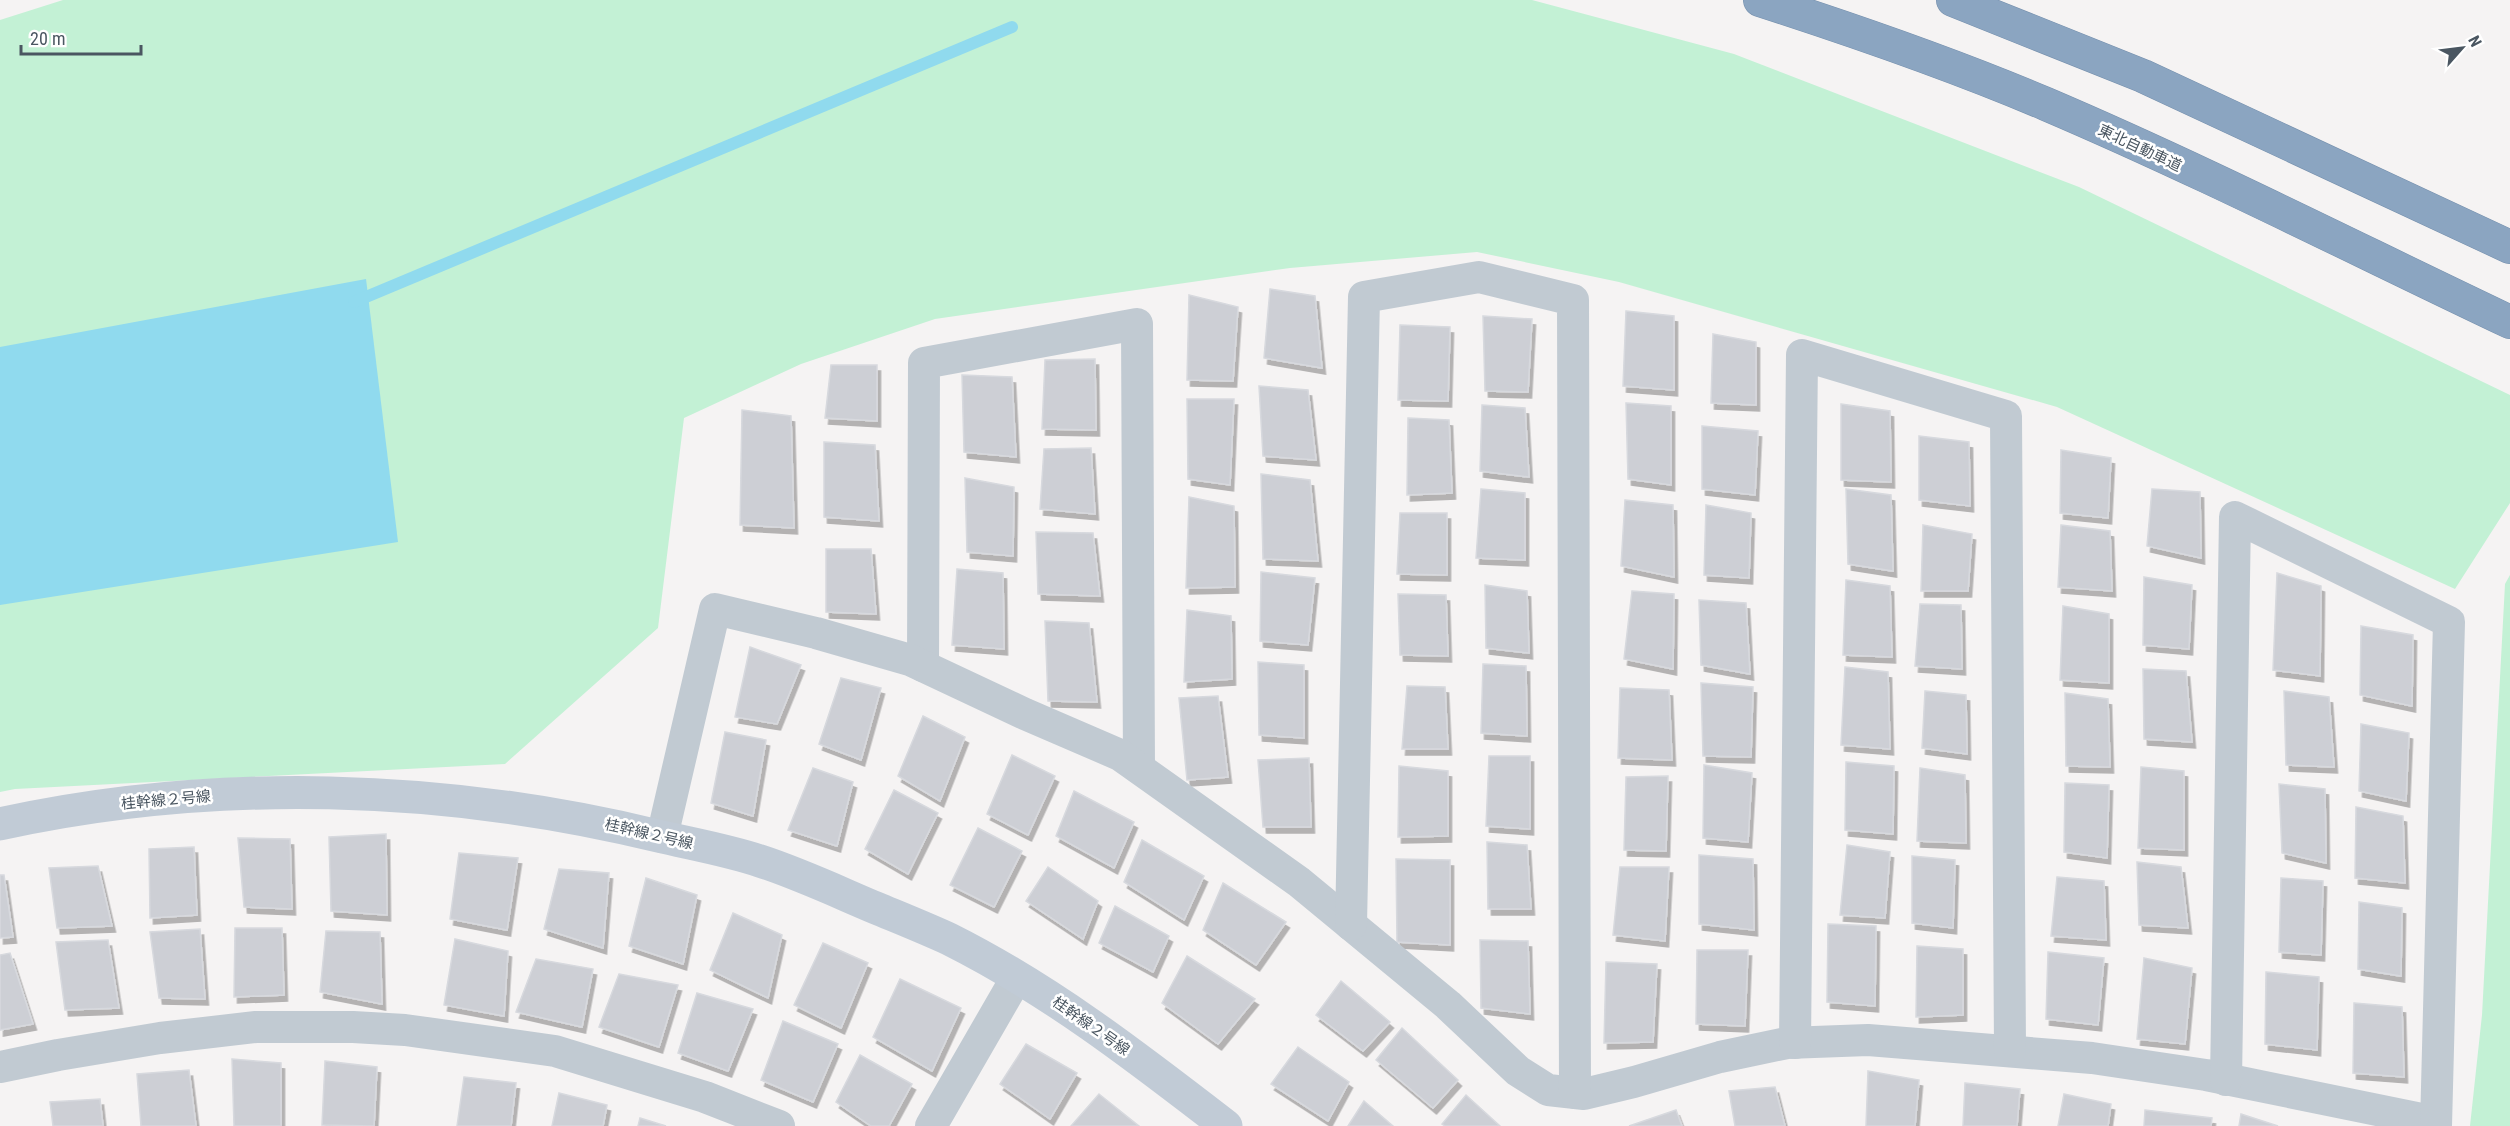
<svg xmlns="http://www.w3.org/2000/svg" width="2510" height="1126" font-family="'Roboto Condensed','Noto Sans JP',sans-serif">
<defs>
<filter id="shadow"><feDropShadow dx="3.5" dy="6" stdDeviation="0" flood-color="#0004"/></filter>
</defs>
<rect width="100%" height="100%" fill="#f5f3f3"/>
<g fill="#c3f1d5">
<polygon points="63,0 1532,0 1734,54 2079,187 2510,395 2510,503 2455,589 2057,407 1619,282 1477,252 1290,268 935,319 801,364 684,418 658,628 505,764 15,789 0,792 0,20"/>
<polygon points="2510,575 2510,1126 2470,1126 2482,1015 2505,584"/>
</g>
<polygon fill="#90daee" points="366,279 398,542 0,605 0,347"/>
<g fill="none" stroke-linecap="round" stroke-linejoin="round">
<polyline stroke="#90daee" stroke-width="12" points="354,302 1012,27"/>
</g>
<g fill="#cdcfd5" stroke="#d7d9de" stroke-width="1.5" filter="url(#shadow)">
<polygon points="1270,289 1315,296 1322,368 1264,358"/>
<polygon points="1189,295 1238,307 1233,381 1187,380"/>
<polygon points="1626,311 1674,316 1674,390 1623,386"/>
<polygon points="1483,316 1532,319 1528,392 1485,391"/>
<polygon points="1400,325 1450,327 1448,401 1398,400"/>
<polygon points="1713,334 1756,342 1756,405 1711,403"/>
<polygon points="1095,359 1096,430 1042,429 1045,360"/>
<polygon points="831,365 877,365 877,421 825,418"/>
<polygon points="962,375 1012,377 1016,457 964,452"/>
<polygon points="1259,386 1308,390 1316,460 1263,456"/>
<polygon points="1187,399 1234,399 1230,485 1188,479"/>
<polygon points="1626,403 1671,406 1671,485 1628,479"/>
<polygon points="1841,404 1890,411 1891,482 1841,480"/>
<polygon points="1482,405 1525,408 1529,477 1480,471"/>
<polygon points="742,410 791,416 794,528 740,525"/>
<polygon points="1408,418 1449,420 1452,493 1407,495"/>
<polygon points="1702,426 1758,431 1755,495 1702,489"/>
<polygon points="1919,436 1969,442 1970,506 1919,500"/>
<polygon points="824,442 875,445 879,521 824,517"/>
<polygon points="1091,448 1095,514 1040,509 1044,449"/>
<polygon points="2061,450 2111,458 2108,518 2060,513"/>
<polygon points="1261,474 1310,480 1318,561 1263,559"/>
<polygon points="965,478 1014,487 1013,556 967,552"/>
<polygon points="1481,489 1525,493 1525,560 1476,558"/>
<polygon points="1846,489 1891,495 1893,571 1848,564"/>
<polygon points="2152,489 2200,492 2201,558 2147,546"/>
<polygon points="1189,497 1234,506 1235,587 1186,588"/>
<polygon points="1625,500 1673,505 1674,577 1621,566"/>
<polygon points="1706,505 1751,513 1749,578 1704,575"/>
<polygon points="1400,513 1447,513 1447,575 1397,574"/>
<polygon points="1923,525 1972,534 1968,591 1921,591"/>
<polygon points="2061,525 2110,531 2112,591 2058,587"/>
<polygon points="1036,532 1093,533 1100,596 1038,594"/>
<polygon points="826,549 871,549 876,614 826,612"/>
<polygon points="957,569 1003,573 1004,649 952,645"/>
<polygon points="1261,572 1315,578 1308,645 1260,641"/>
<polygon points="2277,573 2321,586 2320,676 2273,670"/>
<polygon points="2144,577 2192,585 2189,649 2143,645"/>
<polygon points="1846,580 1890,586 1892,657 1843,655"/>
<polygon points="1485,585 1527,591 1529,653 1486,648"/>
<polygon points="1632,591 1674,594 1673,669 1624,659"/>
<polygon points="1398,594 1446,595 1448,656 1400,655"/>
<polygon points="1699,600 1746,603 1750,674 1701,665"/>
<polygon points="1920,604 1961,605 1962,669 1915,666"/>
<polygon points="2063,606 2109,614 2109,683 2060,680"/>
<polygon points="1187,610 1231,616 1232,679 1184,682"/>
<polygon points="1045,621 1089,623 1097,702 1048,701"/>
<polygon points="2361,626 2413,635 2412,706 2360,695"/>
<polygon points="750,647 801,665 777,724 735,717"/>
<polygon points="1258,662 1304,665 1304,738 1259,735"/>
<polygon points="1483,664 1526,666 1527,736 1481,733"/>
<polygon points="1845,667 1888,672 1890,749 1841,745"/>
<polygon points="2143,669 2186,671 2192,742 2144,739"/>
<polygon points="841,678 881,688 861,760 819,744"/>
<polygon points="1701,683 1753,687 1751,757 1703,756"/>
<polygon points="1407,686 1445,687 1448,749 1402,749"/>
<polygon points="1620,688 1669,690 1672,760 1618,758"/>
<polygon points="1925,691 1966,695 1967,754 1922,748"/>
<polygon points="2284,691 2329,697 2334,767 2286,765"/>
<polygon points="2065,693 2108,699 2110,767 2066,766"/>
<polygon points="1218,696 1228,777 1187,780 1179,698"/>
<polygon points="923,716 965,737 940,801 898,776"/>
<polygon points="2361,724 2409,733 2406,801 2359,791"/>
<polygon points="725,732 766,740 753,816 711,803"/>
<polygon points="1012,755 1055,776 1028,835 987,814"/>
<polygon points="1489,756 1530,756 1530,829 1486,826"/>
<polygon points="1309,758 1311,827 1263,827 1258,760"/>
<polygon points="1846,762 1894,766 1893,834 1845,830"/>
<polygon points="1704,765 1752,773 1748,842 1703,838"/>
<polygon points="1399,766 1448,771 1448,836 1398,837"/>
<polygon points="2141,767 2184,771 2184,850 2138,848"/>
<polygon points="813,768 853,782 837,846 788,830"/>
<polygon points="1920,768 1965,775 1966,843 1917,841"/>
<polygon points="1668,776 1666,851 1624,850 1626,777"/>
<polygon points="2065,783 2109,785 2107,858 2064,852"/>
<polygon points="2279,784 2325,789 2326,863 2282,853"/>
<polygon points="894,790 938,813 908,874 865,849"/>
<polygon points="1074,791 1134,822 1114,868 1056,836"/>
<polygon points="2356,807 2403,816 2405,883 2355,878"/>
<polygon points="978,828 1022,851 994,907 950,885"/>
<polygon points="386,834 387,915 331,911 329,837"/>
<polygon points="238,838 290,839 292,909 244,907"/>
<polygon points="1142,840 1204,876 1184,920 1124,882"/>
<polygon points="1487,842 1527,845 1531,909 1488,909"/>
<polygon points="1847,845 1890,852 1885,918 1840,915"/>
<polygon points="194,847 197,915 150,918 149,849"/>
<polygon points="459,853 518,858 507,930 450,919"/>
<polygon points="1699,855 1753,859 1754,930 1699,924"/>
<polygon points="1912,856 1955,860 1953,928 1912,923"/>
<polygon points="1396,859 1450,860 1450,945 1397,942"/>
<polygon points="2137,862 2181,867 2188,928 2139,925"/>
<polygon points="98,866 112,926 57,928 49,868"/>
<polygon points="1048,867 1098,901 1083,939 1026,901"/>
<polygon points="1620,867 1669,867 1665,941 1613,935"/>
<polygon points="559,869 609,873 603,948 544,929"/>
<polygon points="0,875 4,875 13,937 0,938"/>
<polygon points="2057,877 2104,881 2106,940 2051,936"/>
<polygon points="646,878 697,895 683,964 629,946"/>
<polygon points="2281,878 2323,881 2321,955 2279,952"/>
<polygon points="1223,883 1286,922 1256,965 1203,930"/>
<polygon points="2359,902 2402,908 2401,976 2358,969"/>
<polygon points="1115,906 1169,936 1153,972 1099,943"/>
<polygon points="733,913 782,935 768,998 710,970"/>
<polygon points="1828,924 1876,926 1875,1006 1827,1002"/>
<polygon points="235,928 282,928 284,995 234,997"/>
<polygon points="200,929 205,999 159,998 150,932"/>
<polygon points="326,931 380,932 382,1004 320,992"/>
<polygon points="455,939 508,951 504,1016 444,1005"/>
<polygon points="108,940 119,1008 65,1010 56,942"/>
<polygon points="1480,940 1528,941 1530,1014 1481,1008"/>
<polygon points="823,943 868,963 841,1028 794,1005"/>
<polygon points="1917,946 1963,949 1963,1015 1916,1017"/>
<polygon points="1697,950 1748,950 1745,1026 1696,1024"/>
<polygon points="2048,952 2104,958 2098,1025 2046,1019"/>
<polygon points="10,953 33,1024 0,1030 0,955"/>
<polygon points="1187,956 1255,999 1218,1044 1162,1003"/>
<polygon points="2144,958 2192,968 2185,1044 2137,1039"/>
<polygon points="536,959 593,969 582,1027 516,1012"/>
<polygon points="1606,962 1657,964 1653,1042 1604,1043"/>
<polygon points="2266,972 2319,977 2317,1050 2265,1044"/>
<polygon points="619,974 678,985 659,1047 599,1027"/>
<polygon points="900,979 961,1008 932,1071 873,1037"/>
<polygon points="1341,981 1390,1022 1363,1051 1316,1015"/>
<polygon points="697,993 753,1009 728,1071 678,1053"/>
<polygon points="2354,1003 2402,1007 2404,1077 2353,1073"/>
<polygon points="783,1021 838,1044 813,1102 761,1080"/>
<polygon points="1402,1028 1458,1080 1433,1108 1376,1060"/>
<polygon points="1026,1044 1077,1073 1050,1119 1000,1084"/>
<polygon points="1298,1047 1349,1082 1328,1121 1271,1084"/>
<polygon points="860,1055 912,1084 889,1126 871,1126 836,1102"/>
<polygon points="232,1059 281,1063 281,1126 234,1126"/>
<polygon points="325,1061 377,1067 374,1126 322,1125"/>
<polygon points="189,1070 196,1126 141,1126 137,1074"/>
<polygon points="1868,1071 1919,1080 1915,1126 1866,1126"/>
<polygon points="464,1077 516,1083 511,1126 457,1126"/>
<polygon points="1965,1083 2020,1089 2017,1126 1963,1126"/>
<polygon points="1775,1087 1785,1126 1735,1126 1729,1091"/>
<polygon points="559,1093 607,1105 603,1126 552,1126"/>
<polygon points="1099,1094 1139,1126 1071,1126"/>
<polygon points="2064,1094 2111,1104 2108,1126 2058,1126"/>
<polygon points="1466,1095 1500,1126 1445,1126 1442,1124"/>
<polygon points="100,1099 103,1126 53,1126 50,1102"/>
<polygon points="1364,1101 1393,1126 1348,1126"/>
<polygon points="1676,1110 1682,1126 1629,1126"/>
<polygon points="2145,1110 2212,1118 2211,1126 2144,1126"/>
<polygon points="2241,1114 2278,1126 2239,1126"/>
<polygon points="640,1118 666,1126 638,1126"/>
</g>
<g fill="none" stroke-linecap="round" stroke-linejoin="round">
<defs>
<g id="highway">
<path d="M1760 0C1856 31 1952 64 2046 104 2203 171 2356 249 2510 322"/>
<polyline points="1953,0 2143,76 2510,247"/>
</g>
</defs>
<use href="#highway" stroke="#7690ad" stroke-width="34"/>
<g stroke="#c1cad2" stroke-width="32">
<polyline points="923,666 924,363 1137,324 1139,768"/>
<polyline points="662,837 715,609 816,633 910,660 1025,714 1120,755 1299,882 1448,1005 1518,1071 1548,1090 1584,1094 1634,1082 1720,1057 1787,1043 1868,1040 2092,1058 2206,1075 2436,1122"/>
<polyline points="1351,925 1364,297 1479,277 1573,300 1575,1093"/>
<polyline points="1795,1043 1802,355 2006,416 2010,1050"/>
<polyline points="0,1067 58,1055 160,1038 256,1027 353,1027 405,1030 555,1051 705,1097 779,1126"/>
<polyline points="2226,1080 2235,517 2449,622 2436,1126"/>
<polyline points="931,1126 1017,977"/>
</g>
<path stroke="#c1cbd6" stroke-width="33" d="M0 824C215 777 444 784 658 836 692 844 727 850 760 861 800 874 838 892 876 908 900 918 925 928 949 939 1049 989 1138 1058 1226 1126"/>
<use href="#highway" stroke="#8ba5c1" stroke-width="33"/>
</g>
<g text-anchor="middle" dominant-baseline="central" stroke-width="5" stroke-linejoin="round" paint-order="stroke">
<g font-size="15" fill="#4a5661" stroke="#fff">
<text transform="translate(2140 148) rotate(25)">東北自動車道</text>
<text transform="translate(166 800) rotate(-5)">桂幹線２号線</text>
<text transform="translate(649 834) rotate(13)">桂幹線２号線</text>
<text transform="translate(1091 1026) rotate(35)">桂幹線２号線</text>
</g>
</g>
<g transform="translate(2462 48) rotate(62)" stroke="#ffffff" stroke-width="4.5" paint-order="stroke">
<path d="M0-4.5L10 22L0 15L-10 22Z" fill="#4a5661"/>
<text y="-9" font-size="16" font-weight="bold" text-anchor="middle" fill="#4a5661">N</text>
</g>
<path d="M21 45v9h120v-9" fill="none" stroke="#4a5661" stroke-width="3"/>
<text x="30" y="45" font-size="18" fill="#4a5661" stroke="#ffffff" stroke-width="4.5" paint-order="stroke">20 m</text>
</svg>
